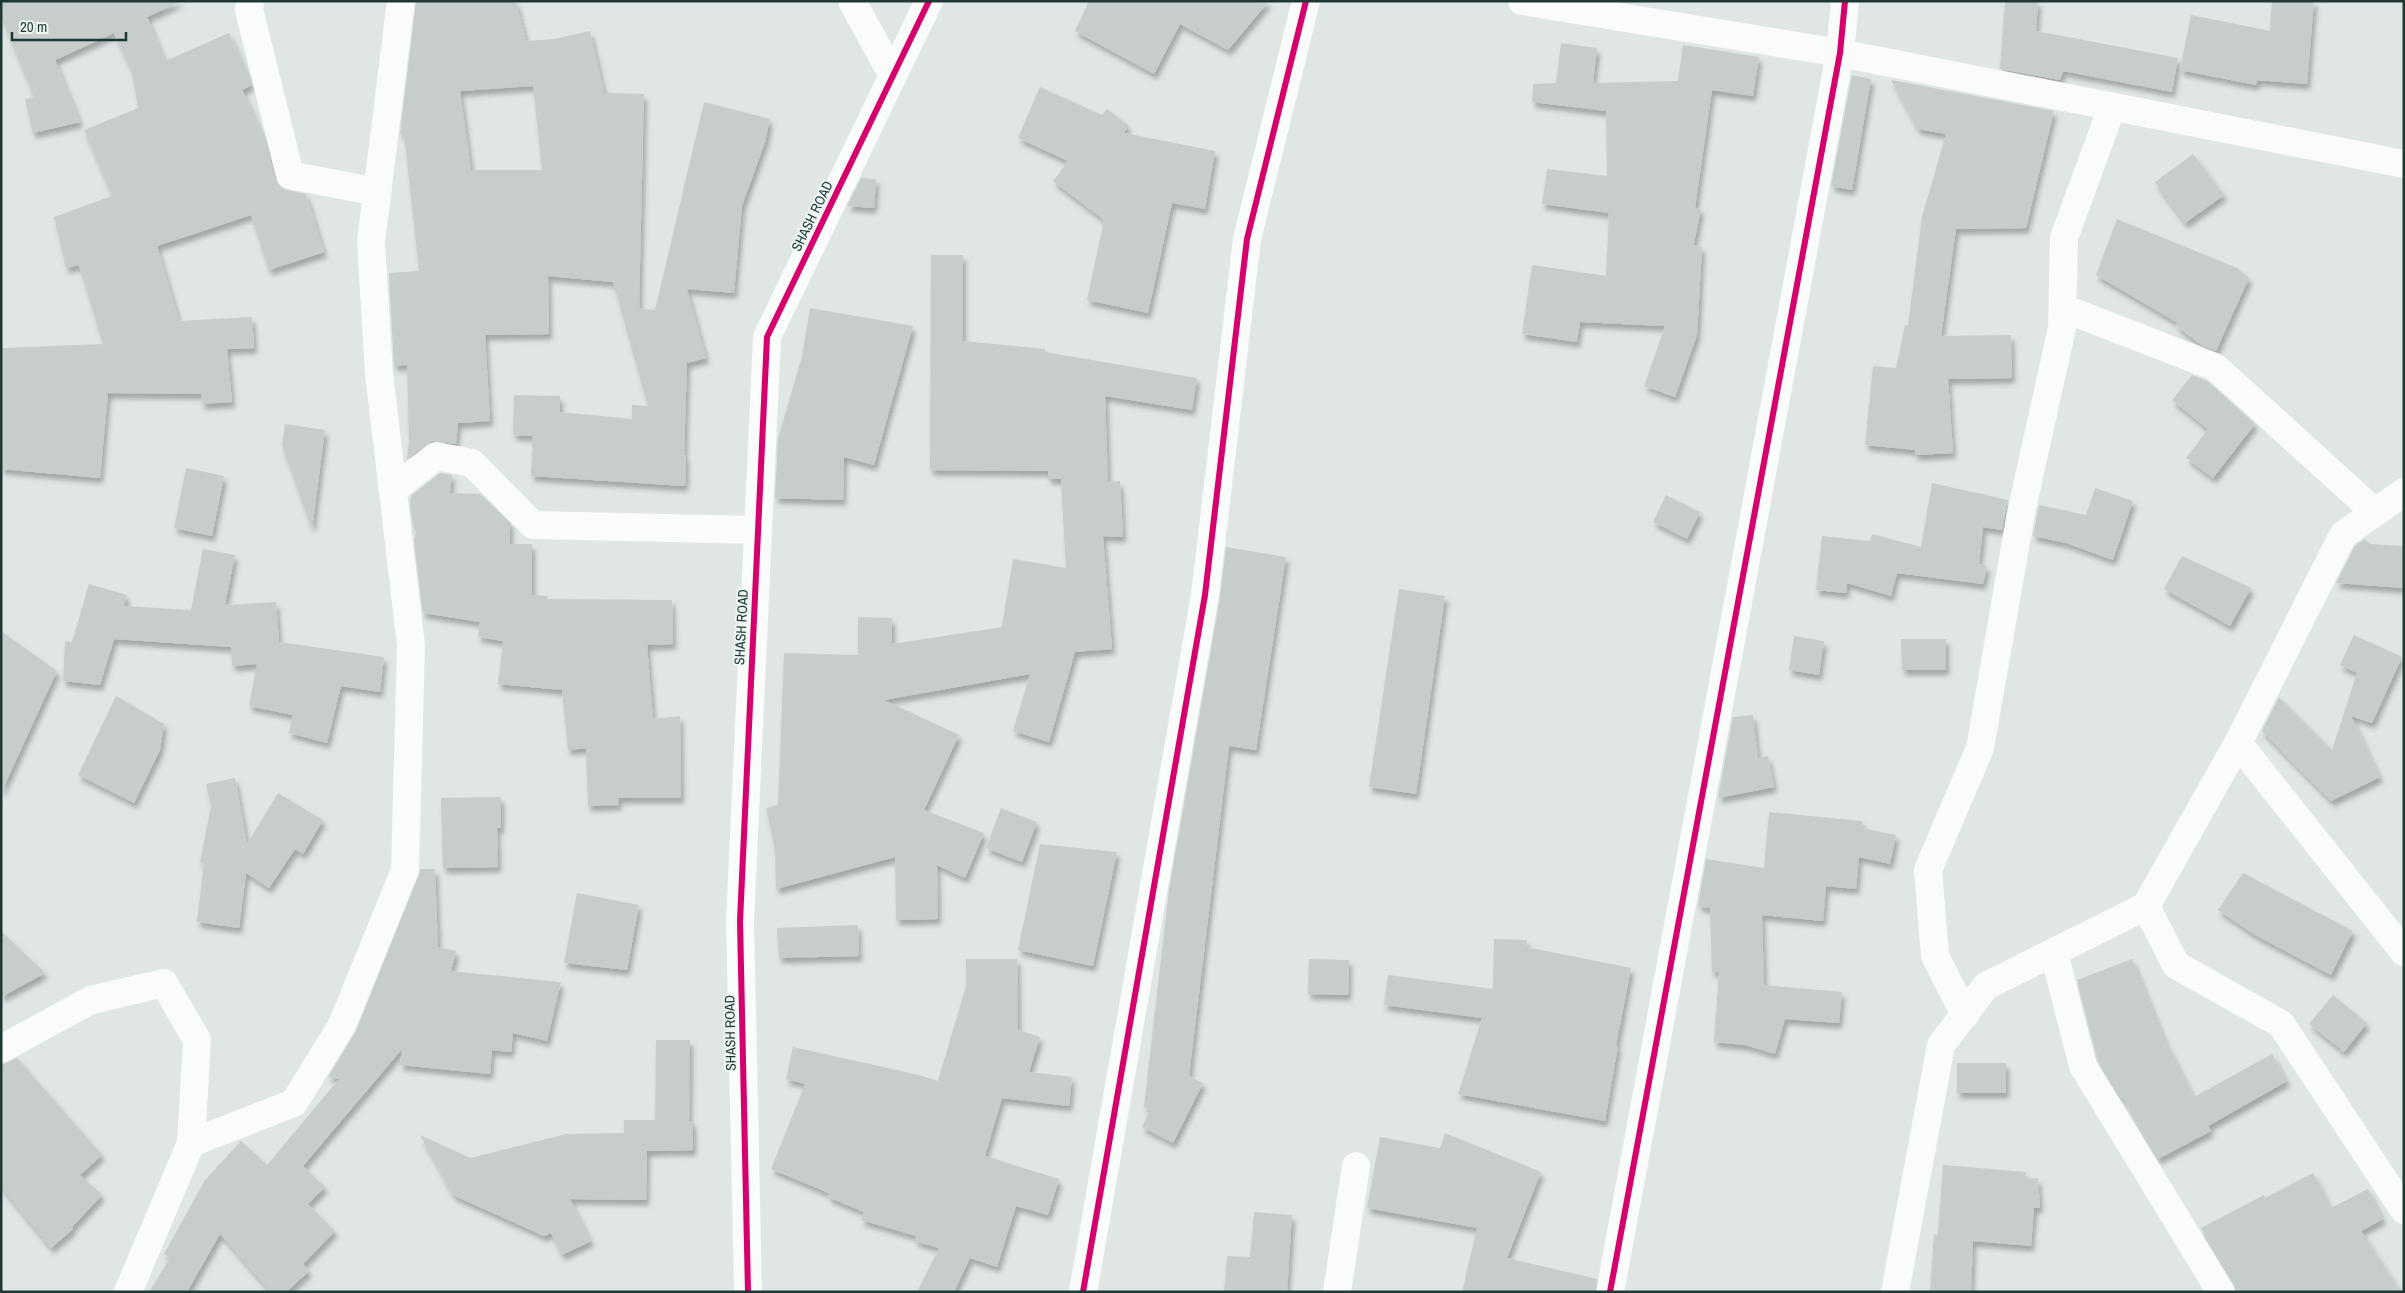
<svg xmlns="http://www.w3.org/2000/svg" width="2405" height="1293" font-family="'Archivo Narrow',sans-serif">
<defs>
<filter id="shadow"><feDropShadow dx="3" dy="5.5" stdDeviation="2.5" flood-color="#0004"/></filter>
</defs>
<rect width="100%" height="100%" fill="#dfe6e4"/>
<g fill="#c7cdcb" fill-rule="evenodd" filter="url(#shadow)">
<polygon points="1,1 182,1 147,17 165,61 229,33 251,83 252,85 242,90 267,145 275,179 279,186 286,190 306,194 324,252 269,270 251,215 157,246 179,321 252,317 254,348 227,349 232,402 202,404 201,394 108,393 100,478 1,469 1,348 103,344 79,265 66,268 54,217 112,196 84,130 138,108 132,72 114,33 55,60 80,122 33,133 25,99 34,97 1,16"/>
<path d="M416 1H516L526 41 554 39 590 31 604 93 644 94 639 308 655 310 704 102 770 119 765 142 742 206 734 293 687 289 706 358 687 363 684 455 686 456 685 486 531 476 533 436 513 435 514 395 560 396V412L632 419V405L648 406 613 282 548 276 549 334 485 335 490 421 458 423 456 444 432 441 407 459 409 441 407 365 394 366 389 273 419 271 404 133 400 134ZM533 86 542 170H471L460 91Z"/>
<polygon points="1089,1 1269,1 1228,50 1180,24 1154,74 1075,31"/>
<polygon points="2005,1 2038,1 2036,31 2178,58 2172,92 2063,71 2060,80 2000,69"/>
<polygon points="2272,1 2314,1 2307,84 2257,80 2256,85 2180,70 2191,15 2270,31"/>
<polygon points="1561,43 1597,48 1593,83 1678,81 1683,45 1759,57 1753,96 1712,90 1695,208 1701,209 1693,248 1694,245 1702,247 1697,335 1675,397 1644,386 1665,326 1580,322 1577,342 1522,334 1532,265 1606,276 1609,213 1542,204 1547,169 1607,176 1606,111 1532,102 1533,84 1556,83"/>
<polygon points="1852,75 1871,79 1852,190 1831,186"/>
<polygon points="1891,80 2054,111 2026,228 1956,229 1941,336 2011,335 2012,378 1948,379 1953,453 1915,455 1915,450 1865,445 1873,366 1896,368 1905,325 1908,326 1922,217 1946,134 1918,129"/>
<polygon points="1040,87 1102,115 1107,109 1128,125 1124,133 1215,151 1205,209 1172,203 1148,313 1087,300 1104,220 1053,181 1068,161 1018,138"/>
<polygon points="2193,154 2224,195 2185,223 2155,182"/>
<polygon points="861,178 876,179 874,208 847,206"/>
<polygon points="2117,219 2237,268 2249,278 2216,351 2203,346 2176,326 2178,323 2096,275"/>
<polygon points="931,255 963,255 963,341 1045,349 1045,352 1197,378 1192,410 1105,396 1108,482 1120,481 1123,537 1103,536 1112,649 1075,652 1049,742 1013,731 1030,674 884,700 959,735 924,810 984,833 965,878 937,865 938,919 896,920 895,857 776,889 775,849 766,808 778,805 784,653 858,655 858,617 892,618 892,644 1002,627 1013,559 1066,568 1061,479 1048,479 1048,471 930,470"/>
<polygon points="810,308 913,326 874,465 844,457 843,500 775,498 778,439 802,356"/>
<polygon points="2192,375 2207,381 2255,424 2213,478 2186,458 2208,429 2172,400"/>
<polygon points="285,424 325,430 312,529 282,445"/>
<polygon points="186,468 224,476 212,536 174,528"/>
<polygon points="440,473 452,475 450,493 480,494 510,523 510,544 532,544 532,595 548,596 547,599 672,600 673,644 647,645 653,719 680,716 681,798 618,798 619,805 588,806 586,748 568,750 562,690 498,684 503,641 478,637 480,622 423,613 414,541 417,526 413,526 410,502 411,496"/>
<polygon points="1932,483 2008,500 2002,530 1983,527 1979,564 1987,566 1983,584 1897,573 1891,596 1847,583 1846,593 1816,590 1822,536 1870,541 1872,534 1921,547"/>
<polygon points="2095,488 2133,501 2113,560 2066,543 2033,536 2039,505 2086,515"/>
<polygon points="1666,495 1700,512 1687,539 1653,522"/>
<polygon points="2365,539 2370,544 2404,546 2404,588 2336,583 2355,546"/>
<polygon points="1226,547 1286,557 1256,750 1229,746 1189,1076 1203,1083 1173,1143 1142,1127 1150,1110 1144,1107 1169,890 1220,598"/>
<polygon points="203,549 235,555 225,605 276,602 279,642 384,657 380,692 341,686 327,743 289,733 293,715 249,706 257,664 232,666 231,647 114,639 100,685 63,681 65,641 72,642 89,584 127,595 124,606 191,610"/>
<polygon points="2182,556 2251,588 2230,626 2164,589"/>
<polygon points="1399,589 1445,596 1416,794 1369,787"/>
<polygon points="1,631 57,671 1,793"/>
<polygon points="2354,635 2402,657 2372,723 2351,716 2380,777 2331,801 2262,731 2279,697 2332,750 2357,673 2340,665"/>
<polygon points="1794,636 1824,641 1819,675 1789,670"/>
<polygon points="1901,639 1946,639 1946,670 1902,670"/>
<polygon points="116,696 164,724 160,750 134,803 78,775"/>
<polygon points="1753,715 1758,758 1768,756 1774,787 1718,798 1733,717"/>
<polygon points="235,778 247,844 278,793 323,820 303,854 295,849 269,888 246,873 239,928 197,922 204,863 200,862 211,806 206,784"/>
<polygon points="501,797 501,828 497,828 498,867 443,868 441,798"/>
<polygon points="1001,808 1037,822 1022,862 986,848"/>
<polygon points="1769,812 1862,821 1862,828 1896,835 1890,864 1859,857 1856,889 1826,886 1823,921 1762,915 1764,985 1842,992 1839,1023 1785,1019 1775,1054 1745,1045 1714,1042 1719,972 1712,972 1710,908 1698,906 1706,859 1764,868"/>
<polygon points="1040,844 1117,852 1093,966 1018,950"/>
<polygon points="421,869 435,869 438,947 456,951 451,971 561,982 547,1041 513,1033 511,1052 492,1050 490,1074 400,1065 402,1049 303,1166 325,1187 308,1204 335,1231 303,1264 309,1271 286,1292 271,1292 220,1234 187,1292 149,1292 170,1258 164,1254 205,1180 241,1141 267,1165 339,1079 328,1077 356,1031"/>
<polygon points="2243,873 2353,931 2331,975 2255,935 2218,910"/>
<polygon points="577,893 639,905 627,970 564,963"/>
<polygon points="858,925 859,956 779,958 777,928"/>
<polygon points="1,931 45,973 1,997"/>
<polygon points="1494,939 1527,940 1526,947 1631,968 1616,1046 1618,1046 1605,1121 1458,1094 1482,1018 1384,1005 1388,975 1493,989"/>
<polygon points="966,959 1017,959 1018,1030 1040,1037 1029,1072 1072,1077 1069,1106 1002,1098 985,1156 1059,1179 1048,1215 1016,1206 997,1267 970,1258 954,1292 917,1292 939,1248 915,1241 916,1236 861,1220 864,1212 828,1197 829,1193 771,1169 805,1084 786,1079 793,1047 919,1075 938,1081 966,986"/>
<polygon points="1309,959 1349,960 1348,995 1308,994"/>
<polygon points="2132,959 2164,1039 2194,1097 2272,1054 2287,1081 2208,1126 2211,1131 2158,1159 2123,1097 2121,1098 2098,1060 2077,980"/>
<polygon points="2333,995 2367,1023 2344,1052 2309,1024"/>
<polygon points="656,1040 690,1040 689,1121 693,1121 693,1150 647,1151 646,1200 570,1199 591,1241 562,1255 551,1233 544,1236 453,1195 420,1135 470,1158 566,1134 624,1133 624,1120 655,1120"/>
<polygon points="17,1058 102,1155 80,1175 102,1195 72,1227 73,1229 51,1248 1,1187 1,1065"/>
<rect x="1957" y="1063" width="49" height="30"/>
<polygon points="1445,1133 1541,1172 1507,1258 1597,1279 1595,1292 1462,1292 1477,1228 1367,1208 1380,1137 1440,1148"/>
<polygon points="1943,1165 2026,1172 2025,1179 2038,1178 2040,1208 2034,1208 2031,1246 1973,1241 1971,1292 1930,1292 1934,1234 1938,1235"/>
<polygon points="2313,1173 2331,1208 2368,1189 2383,1219 2361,1231 2401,1292 2237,1292 2234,1284 2201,1228 2264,1195 2265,1198"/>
<polygon points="1254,1212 1292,1215 1287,1292 1224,1292 1227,1256 1250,1257"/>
</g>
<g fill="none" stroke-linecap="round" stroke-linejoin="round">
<g stroke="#fafbfb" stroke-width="28">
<polyline points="250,1 249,10 290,175 377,192"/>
<polyline points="852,1 893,76"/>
<polyline points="1522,1 1840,53 2404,164"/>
<polyline points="2063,308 2215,367 2375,512"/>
<polyline points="393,490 436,456 472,463 533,525 758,530"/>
<polyline points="2238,743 2404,952"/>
<polyline points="2146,906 2176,965 2281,1024 2404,1210"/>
<polyline points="2054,953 2083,1066 2221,1292"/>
<polyline points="1965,1015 1935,956 1928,870 1980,748 2021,513 2062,328 2064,238 2112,107"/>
<polyline points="1,1049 91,1000 164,983 197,1040 191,1143 128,1292"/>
<polyline points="191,1143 294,1103 342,1025 405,870 411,645 379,373 371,242 401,1"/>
<polyline points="748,1292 740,921 767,337 929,1"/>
<polyline points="1083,1292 1205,595 1247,239 1306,1"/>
<polyline points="1337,1292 1356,1166"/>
<polyline points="1610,1292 1840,53 1845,1"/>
<polyline points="1895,1292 1941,1045 1986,986 2146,906 2238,743 2343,535 2404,492"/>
</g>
<defs>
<g id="cycleway">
<polyline points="748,1292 740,921 767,337 929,1"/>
<polyline points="1083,1292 1205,595 1247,239 1306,1"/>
<polyline points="1610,1292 1840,53 1845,1"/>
</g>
</defs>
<use href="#cycleway" stroke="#edf6f3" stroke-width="9"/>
<use href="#cycleway" stroke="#d6006c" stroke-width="6"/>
</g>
<g text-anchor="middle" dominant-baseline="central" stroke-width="4" stroke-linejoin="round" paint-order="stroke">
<g font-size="14" fill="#1e3935" stroke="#edf6f3">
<text transform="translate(812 216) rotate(-64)">SHASH ROAD</text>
<text transform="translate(741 627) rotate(-87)">SHASH ROAD</text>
<text transform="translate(730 1033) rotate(-91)">SHASH ROAD</text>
</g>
</g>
<rect width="2405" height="1293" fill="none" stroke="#1e3935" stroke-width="5"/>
<path d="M12 32v8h114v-8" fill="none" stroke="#1e3935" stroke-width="2.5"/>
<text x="20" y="32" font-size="15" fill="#1e3935" stroke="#edf6f3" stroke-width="4" paint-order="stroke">20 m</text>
</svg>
